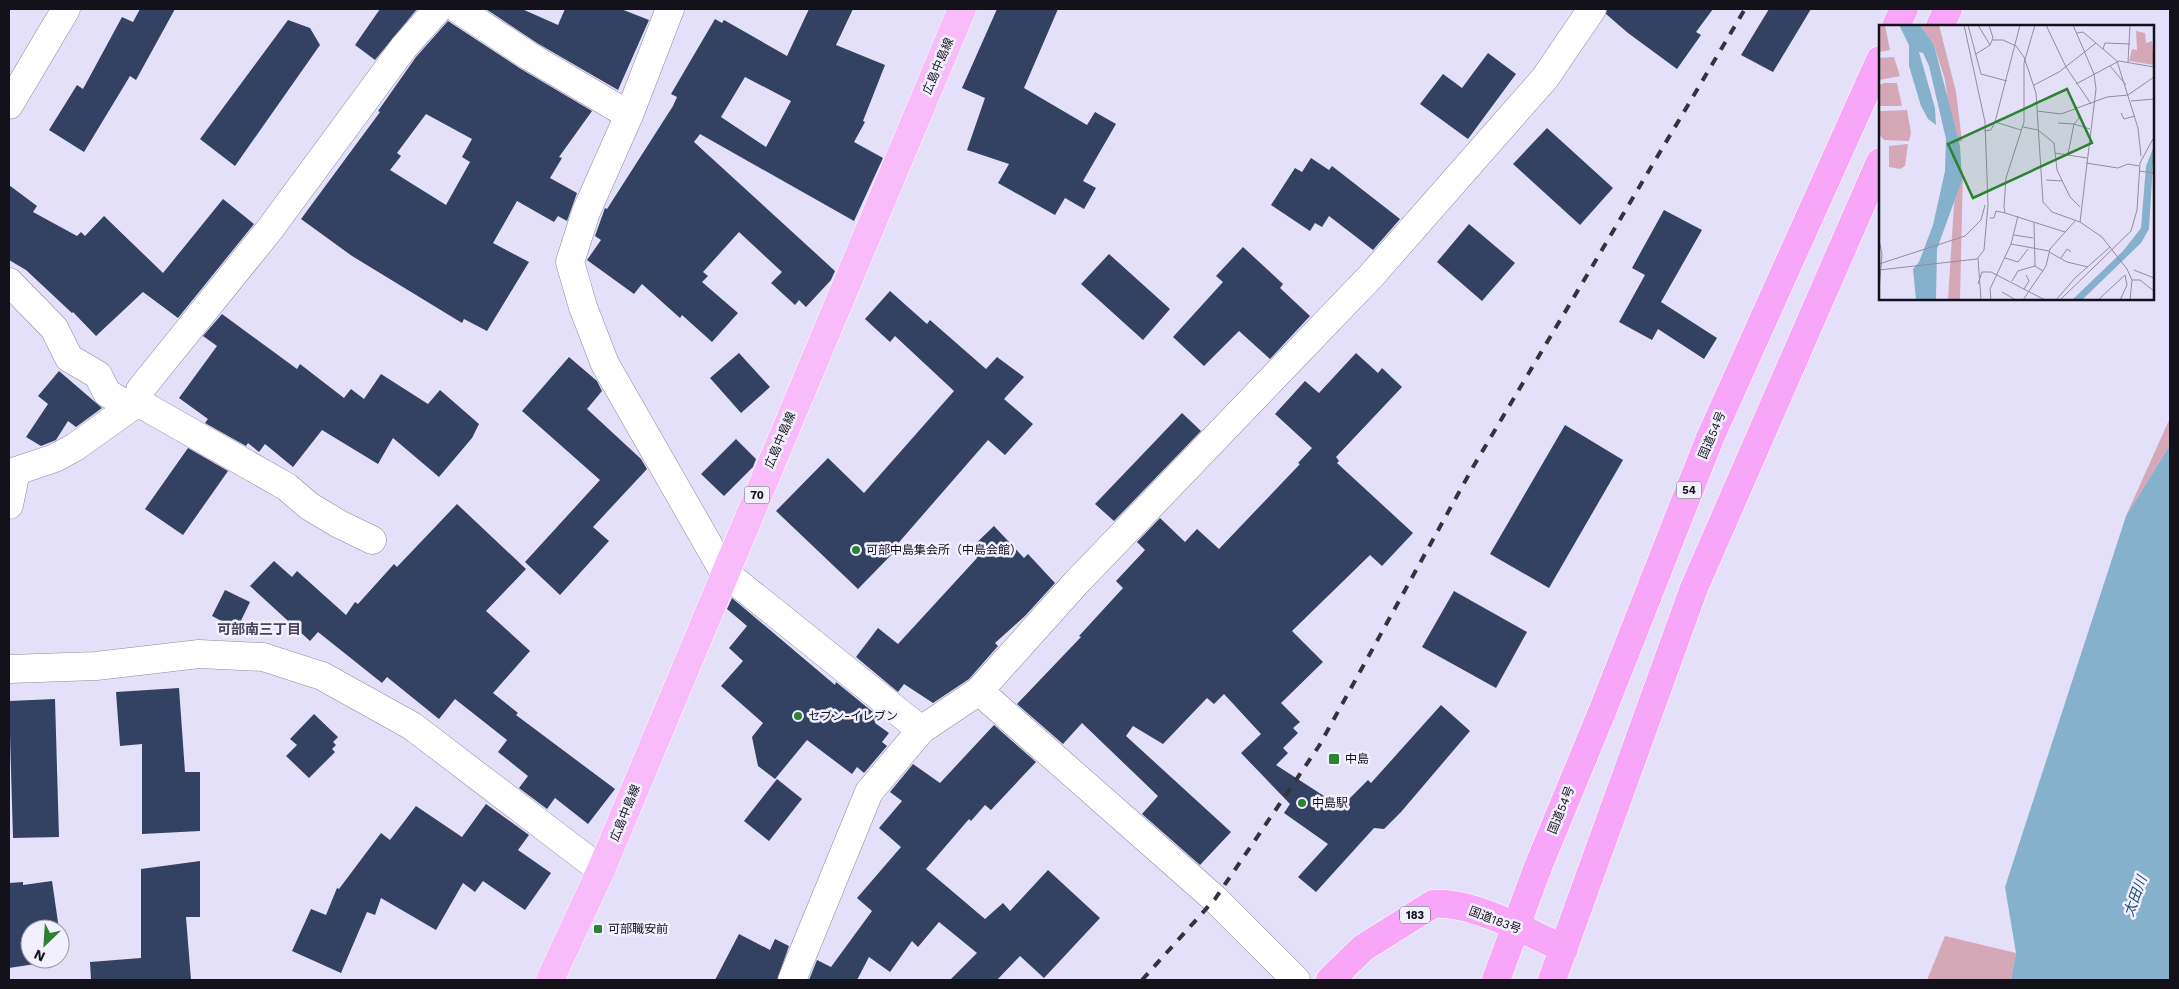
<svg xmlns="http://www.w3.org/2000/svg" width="2179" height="989" font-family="'Work Sans','Noto Sans JP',sans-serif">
<rect width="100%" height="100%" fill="#e5e0f9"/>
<g fill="#d4a8b6">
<polygon points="2170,418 2170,445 2126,516"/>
<polygon points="1945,936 2016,953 2011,980 1927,980"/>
</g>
<polygon fill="#86b1cc" points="2170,445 2170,980 2011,980 2016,953 2005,887 2126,516"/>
<g fill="#334163" fill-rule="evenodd">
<polygon points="140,9 175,9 136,80 130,76 84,152 49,130 77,85 83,89 122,17 133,22"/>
<polygon points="380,9 417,9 375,60 355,45"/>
<polygon points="486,9 522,9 558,25 565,9 621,9 649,20 618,90 537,43"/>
<path d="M809 9H853L836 45 885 65 863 121 865 122 854 142 883 158 854 221 700 134 694 142 835 271 831 280 806 307 799 300 795 305 771 283 782 272 739 232 703 272 708 276 702 282 738 313 712 342 682 315 680 318 642 284 634 294 587 260 601 240 595 236 605 208 607 209 673 106 677 97 671 94 715 19 722 23 724 20 787 56ZM745 77 791 101 766 147 721 117Z"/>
<polygon points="997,9 1058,9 1024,88 1087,125 1095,112 1116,124 1083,181 1096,188 1084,209 1065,198 1055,215 998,183 1009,164 967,150 985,98 962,88"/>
<polygon points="1607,9 1713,9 1696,32 1701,35 1677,69 1628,33 1606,14"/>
<polygon points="1769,9 1811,9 1773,72 1741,55"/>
<polygon points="288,20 310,28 320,45 235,166 200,139"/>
<path d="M448 21 521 69 592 111 559 157 562 158 550 178 577 193 567 221 558 216 554 222 517 201 493 243 529 262 487 331 464 319 462 323 352 256 301 219 380 112 378 111 416 57ZM426 114 472 139 462 157 470 162 446 205 390 170 401 156 397 153Z"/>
<polygon points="1488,53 1516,74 1468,139 1420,104 1443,74 1462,88"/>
<polygon points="1547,128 1613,188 1580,225 1513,164"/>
<polygon points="1311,158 1329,170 1332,166 1400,219 1373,250 1329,216 1322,227 1315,223 1310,231 1271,205 1295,168 1302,172"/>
<polygon points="9,185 37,206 33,212 77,236 81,232 85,236 104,216 163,273 223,199 254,224 178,318 143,292 96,336 73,312 72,313 26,270 9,260"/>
<polygon points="1664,210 1702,230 1661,302 1717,338 1704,359 1658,329 1652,340 1619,322 1645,275 1632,268"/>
<polygon points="1469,224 1515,263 1482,301 1437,262"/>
<polygon points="1243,247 1283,284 1280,288 1310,316 1270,359 1239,331 1204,366 1173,337 1223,282 1216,276"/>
<polygon points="1109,254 1170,309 1143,340 1081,284"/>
<polygon points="890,291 927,324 930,320 986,369 997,357 1024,377 1004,399 1033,424 1005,455 988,440 894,548 896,550 858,589 776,511 828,458 864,493 954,391 895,336 890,342 865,319"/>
<polygon points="222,314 297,369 300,364 344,398 351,389 364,399 381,374 428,404 440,390 479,424 472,438 439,477 393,438 378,464 322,430 293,467 265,444 259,452 248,443 246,446 205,423 208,419 179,398 217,346 203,336"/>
<polygon points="739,353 770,387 741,413 710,378"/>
<polygon points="1356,353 1378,373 1382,368 1402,387 1336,457 1339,461 1337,463 1413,533 1382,566 1370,555 1292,631 1323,662 1281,703 1300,722 1293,728 1298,733 1283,748 1288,753 1276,765 1341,807 1368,780 1371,783 1441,705 1470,731 1401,812 1384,829 1374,828 1316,892 1298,877 1328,844 1284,813 1290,804 1241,753 1261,734 1224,694 1214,704 1207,698 1163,744 1133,726 1126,736 1231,832 1200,865 1142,814 1158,796 1082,723 1063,744 1017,704 1081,637 1079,636 1123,588 1116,581 1145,550 1137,542 1160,518 1185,542 1197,529 1219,549 1300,464 1298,463 1312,448 1275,414 1305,381 1319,393"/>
<polygon points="569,357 597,381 602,391 587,409 641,459 647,469 593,527 609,541 560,595 525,562 600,480 522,411"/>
<polygon points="59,371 102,408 76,427 68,421 56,440 41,446 26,437 48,404 38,396"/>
<polygon points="1182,413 1201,431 1114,521 1095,504"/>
<polygon points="1565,425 1623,460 1549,588 1490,554"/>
<polygon points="736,439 756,459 753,467 724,496 701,474"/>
<polygon points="188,448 228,471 183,535 145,509"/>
<polygon points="457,504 526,569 486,611 530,651 493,693 518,713 516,715 615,789 588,824 555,798 547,809 519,788 528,776 498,752 507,740 455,699 439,719 387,677 382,683 318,632 310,641 250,586 274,561 292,577 297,571 346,615 355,602 358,604 394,564 397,567"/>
<polygon points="994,526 1024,558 1028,554 1055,583 1025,616 995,643 998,646 969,679 933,703 904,684 898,692 856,657 878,628 898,644 977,558 969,550"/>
<polygon points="225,590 250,602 237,629 212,616"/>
<polygon points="1454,591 1527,632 1496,688 1422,647"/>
<polygon points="732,598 835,685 836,682 879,717 875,723 889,733 882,742 887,746 864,773 857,767 852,774 807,740 775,779 758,766 752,737 763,723 721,686 743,661 729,648 747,626 727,609"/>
<polygon points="179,688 185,772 200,772 200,831 142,834 142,744 120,746 116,692"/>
<polygon points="55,699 59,837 13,838 9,701"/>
<polygon points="314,714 338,737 333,742 336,745 332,749 335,752 309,778 286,756 297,745 290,739"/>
<polygon points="994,725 1036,762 991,810 985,805 971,821 969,819 926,869 985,919 1003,903 1010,911 1048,870 1100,918 1044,978 1020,956 997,980 950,980 977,953 939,922 918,947 912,941 890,972 869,957 857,980 809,980 817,960 831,967 872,911 857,898 901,847 879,828 902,801 890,792 913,764 940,783"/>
<polygon points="777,779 802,799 769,841 744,821"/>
<polygon points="486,804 529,835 518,850 551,873 525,910 483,881 475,892 463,883 436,930 381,898 375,915 367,912 341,973 292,951 311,909 326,915 337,888 339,889 381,833 390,840 416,806 462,837"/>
<polygon points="200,861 200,917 186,917 191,980 91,980 90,962 141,958 141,869"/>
<polygon points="52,881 59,929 30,929 30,959 35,959 35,964 9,968 9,883 23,882 23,885"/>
<polygon points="739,934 770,950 775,939 789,946 777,980 715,980"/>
</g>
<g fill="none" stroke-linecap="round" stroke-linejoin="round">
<defs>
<g id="minor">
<polyline points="458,9 529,56 629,115"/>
<polyline points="670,9 629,115 586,212 570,262 583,307 605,364 724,572 921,730"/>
<polyline points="9,282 54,328 69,358 98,375 107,393 131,407"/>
<polyline points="141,404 140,390 270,229 404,47 438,9"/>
<polyline points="9,505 16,471 55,458 75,447 131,407 141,404 287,487 309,506 339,524 372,540"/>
<polyline points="979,691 1215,899 1296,980"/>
<polyline points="792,980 869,792 921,730 979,691 1076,583 1371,276 1545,78 1592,9"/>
</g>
<g id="tertiary">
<polyline points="9,105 66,9"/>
<polyline points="9,669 96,666 199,654 263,657 322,676 412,726 601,870"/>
</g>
<polyline id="primary" points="550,980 601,870 962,9"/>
<g id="trunk">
<polyline points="1896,26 1904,9"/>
<polyline points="1940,26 1948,9"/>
<path d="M1330 980 1363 948 1433 904C1470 900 1530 933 1564 949"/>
<polyline points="1496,980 1538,867 1604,707 1710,438 1880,60"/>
<polyline points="1552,980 1694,588 1880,162"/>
</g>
</defs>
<use href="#minor" stroke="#8e89a0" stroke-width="29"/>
<use href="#tertiary" stroke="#8e89a0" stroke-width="29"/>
<use href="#primary" stroke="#fff" stroke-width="29"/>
<use href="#trunk" stroke="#fff" stroke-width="29"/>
<use href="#minor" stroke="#fff" stroke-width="28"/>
<use href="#tertiary" stroke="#fff" stroke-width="28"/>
<use href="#primary" stroke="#f9bcfa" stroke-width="28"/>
<use href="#trunk" stroke="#f7a6f8" stroke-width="28"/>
<polyline stroke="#35323d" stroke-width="4" stroke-dasharray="9 9" stroke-linecap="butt" points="1142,980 1215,899 1319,746 1473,467 1745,9"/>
</g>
<g fill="#2b8331" stroke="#f2effe" stroke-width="2">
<circle cx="856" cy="550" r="5"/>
<circle cx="798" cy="716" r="5"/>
<rect x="1328" y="753" width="12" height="12" rx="2.5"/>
<circle cx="1302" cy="803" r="5"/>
<rect x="593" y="924" width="10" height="10" rx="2.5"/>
</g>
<g text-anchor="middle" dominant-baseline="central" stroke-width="5" stroke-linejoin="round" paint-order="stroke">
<g fill="#f2effe" stroke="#56545e" stroke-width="1">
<rect x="1676.5" y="481.5" width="25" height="17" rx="4"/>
<rect x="744.5" y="486.5" width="25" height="17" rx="4"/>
<rect x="1400" y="906.5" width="30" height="17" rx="4"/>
</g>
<g font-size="11" font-weight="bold" fill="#131119">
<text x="1689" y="490">54</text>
<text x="757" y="495">70</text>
<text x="1415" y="915">183</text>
</g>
<g font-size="12" fill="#131119" stroke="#f2effe">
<text transform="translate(938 66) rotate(-67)">広島中島線</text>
<text transform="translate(1712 435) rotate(-67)">国道54号</text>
<text transform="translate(780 440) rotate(-67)">広島中島線</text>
<text transform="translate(1561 810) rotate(-68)">国道54号</text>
<text transform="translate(625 813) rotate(-68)">広島中島線</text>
<text transform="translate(1495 920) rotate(21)">国道183号</text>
</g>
<g font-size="12" fill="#131119" stroke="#f2effe" text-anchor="start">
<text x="866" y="550">可部中島集会所（中島会館）</text>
<text x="808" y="716">セブン-イレブン</text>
<text x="1345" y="759">中島</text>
<text x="1312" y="803">中島駅</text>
<text x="608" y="929">可部職安前</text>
</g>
<g font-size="14" font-weight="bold" fill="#4a455a" stroke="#f2effe">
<text x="259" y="629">可部南三丁目</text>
</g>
<g font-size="14" font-style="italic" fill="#1a506c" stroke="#f2effe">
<text transform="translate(2135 896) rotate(-70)">太田川</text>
</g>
</g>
<g transform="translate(1879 25)">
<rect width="275" height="275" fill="#e5e0f9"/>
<path d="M0 0H6L11 25 0 27ZM41 0H60L77 67 83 116 79 117 71 92 66 55 55 20ZM257 6 266 8 267 18 273 16 275 40 250 36 253 24 258 25ZM15 32 21 51 0 55V33ZM5 58H18L23 81H0V60ZM28 85 32 108 30 116 5 115 0 109V86ZM29 119 26 141 21 144 10 142V121ZM84 144 81 275H69L75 179Z" fill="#d4a8b6"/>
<path d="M20 0H41L55 20 81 121 83 155 58 224 57 275H37L34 244 40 237 54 200 66 146 67 114 50 41 44 28 40 27 56 83 57 100 49 94 42 81 30 41V20ZM275 121 270 204 262 218 203 275H193L244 226 262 203 267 141Z" fill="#86b1cc"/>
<path fill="none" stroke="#918d9f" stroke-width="1" d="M89 0 102 49 128 56M99 0 111 20M156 0 145 38V97L127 153 125 182 126 188 186 207M167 0 187 42 212 79M194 0 215 49 217 64 201 197M198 8 204 7 238 36 259 103 262 131M113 15H124L137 21M137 21 145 32 157 68 164 177 173 187 201 197 223 212 248 244 253 255M224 24 226 18 251 19M97 29 111 20 114 13 110 0M249 37 251 0M231 41 247 60M197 59 240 36 275 42M155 60 180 47 217 18M252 76 275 74M158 86 182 89 228 72 249 70 275 52M242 88 245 94 256 91M116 97 142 105M179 98 195 99 200 93 197 81M195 99 211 104M144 102 159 105 175 118 178 145 191 172 201 182M105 106 112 105 116 97 141 0M176 128 208 133M189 129 195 99M207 138 239 143 249 139 260 141M260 146 275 148M167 155 183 156M111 193H115L117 186 126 188M155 198 156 241 164 246M135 210 154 213M0 215 3 229 0 266M132 219 170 226M170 227 188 237 209 242M99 233 102 275M126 233 139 237 149 224M182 233 188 224 192 227M0 239 86 211 102 195 106 180M0 245 98 234 105 225 109 180 106 97 85 0M255 245 275 253M253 255H261L275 266M133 256 139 246 156 241M99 259 103 247H112L166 275M145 264 150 256 147 250M123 267 137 275M112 275 111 264 132 219 139 191M144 275 167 241 171 224 196 196M177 275 196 253 231 222M181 275 252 206 258 185 261 138 275 112M219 275 246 250 248 260 241 275M251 275 253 255"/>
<path fill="#2b8331" fill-opacity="0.15" stroke="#2b8331" stroke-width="2.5" d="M188 64 213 118 94 173 69 119Z"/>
<rect width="275" height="275" fill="none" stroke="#131119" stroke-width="2.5"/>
</g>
<rect width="2179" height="989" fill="none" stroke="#131119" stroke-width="20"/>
<g transform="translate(45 944) rotate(205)"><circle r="24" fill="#f2effe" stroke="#9996a2"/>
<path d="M0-4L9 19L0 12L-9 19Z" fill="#2b8331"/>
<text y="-8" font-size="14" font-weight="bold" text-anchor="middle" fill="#131119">N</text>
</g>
</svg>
